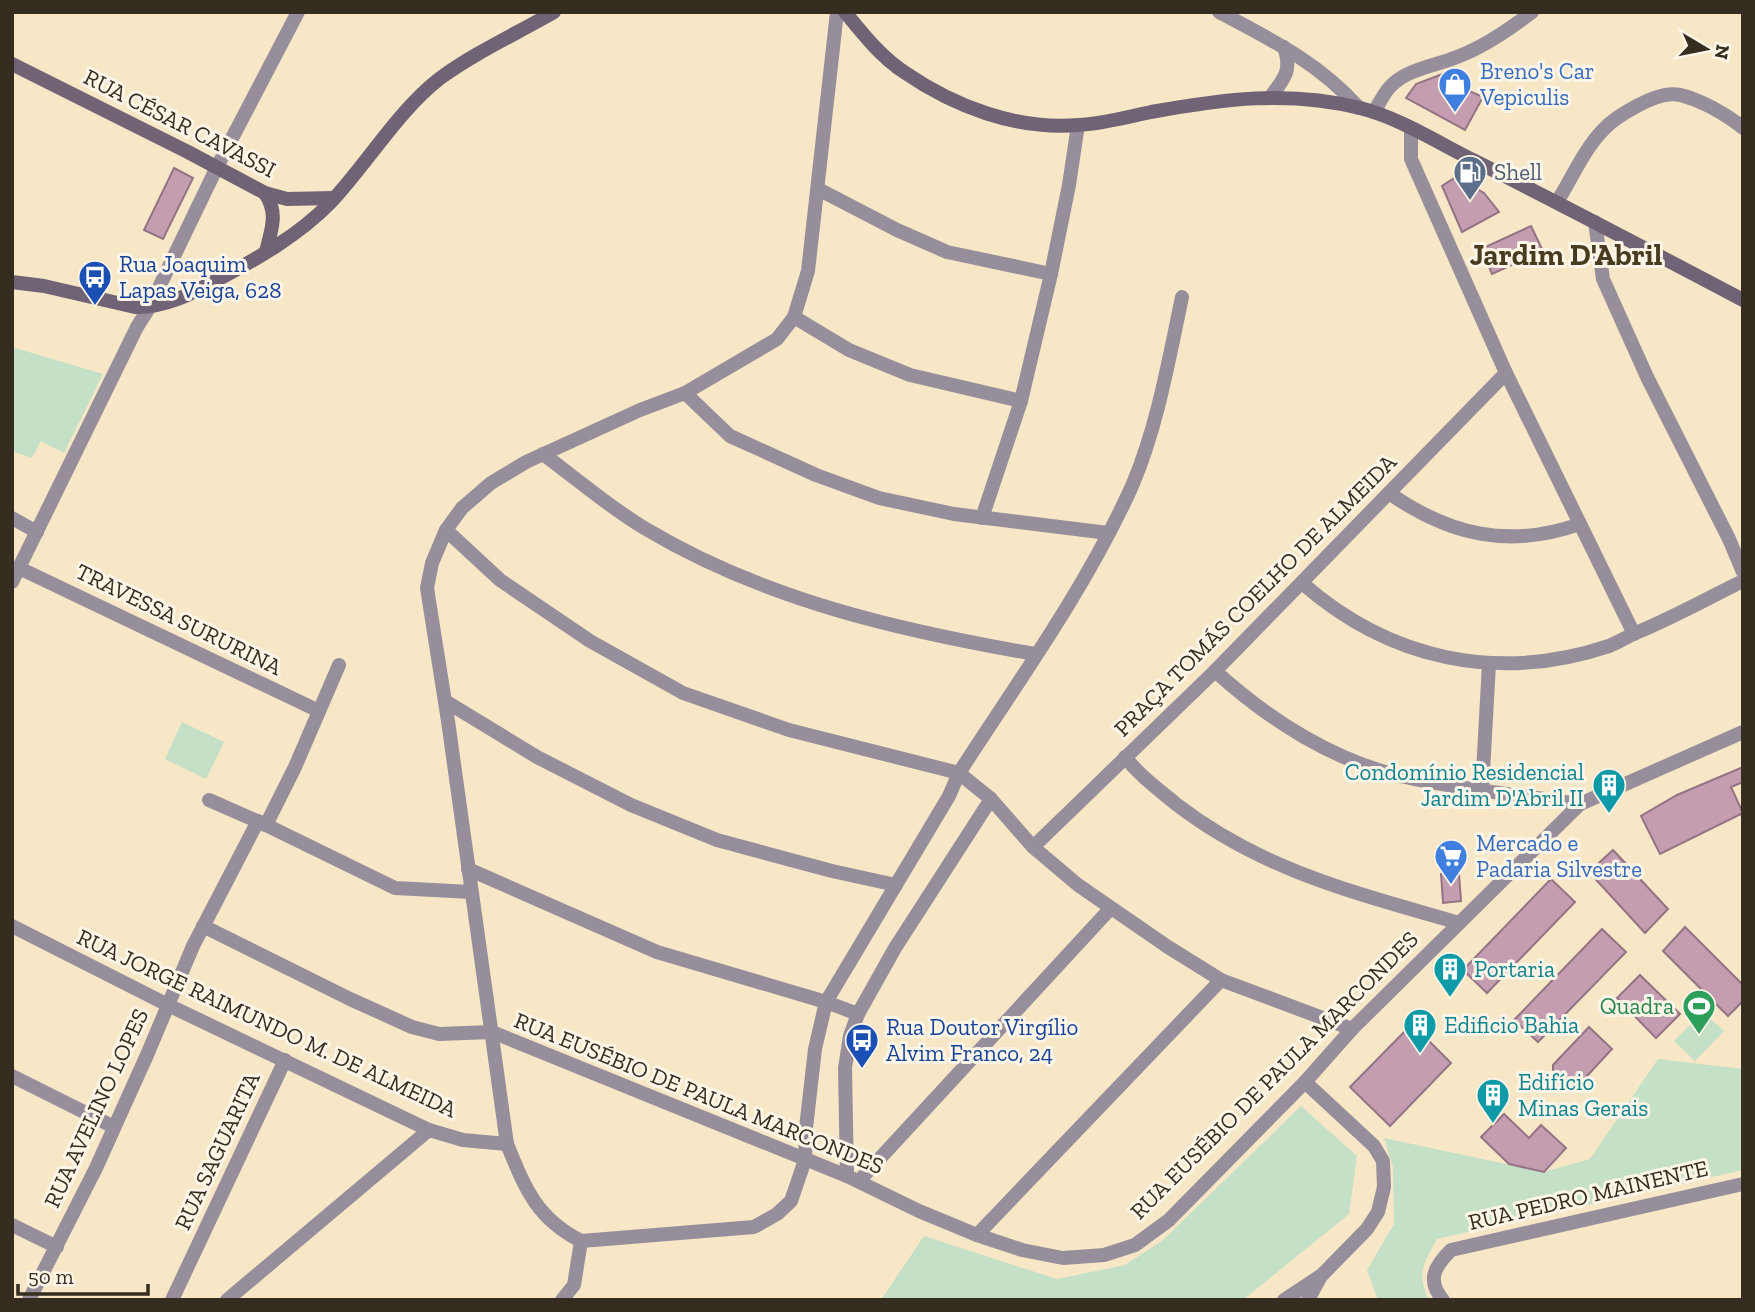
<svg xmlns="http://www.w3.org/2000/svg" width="1755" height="1312" font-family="'Zilla Slab',serif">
<rect width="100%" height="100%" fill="#f8e7c6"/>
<g fill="#c4e0c7">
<polygon points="12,347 103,374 64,453 41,441 32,458 12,451"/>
<polygon points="182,722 224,742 206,779 165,759"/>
<polygon points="1703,1012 1724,1031 1695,1061 1674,1041"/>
<path d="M1658 1059 1743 1069V1170L1437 1239C1424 1263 1416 1273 1429 1300H1378L1367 1270 1394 1224 1393 1167 1384 1138 1544 1172 1590 1159Z"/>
<polygon points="1301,1106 1357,1156 1349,1214 1243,1300 881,1300 924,1236 1057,1279 1125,1265 1163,1240"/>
</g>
<g fill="#c49db0" stroke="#947484" stroke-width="2">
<polygon points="1445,73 1453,84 1483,97 1465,130 1406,98 1416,84"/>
<polygon points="174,168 193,178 163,239 144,230"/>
<polygon points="1456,177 1484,193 1499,212 1462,232 1442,186"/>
<polygon points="1531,226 1543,251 1492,274 1481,249"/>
<polygon points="1743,767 1743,782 1731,787 1743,813 1660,854 1641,816 1677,795"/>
<polygon points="1613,850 1668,909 1645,933 1589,872"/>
<polygon points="1441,874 1459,874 1461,901 1443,903"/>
<polygon points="1551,879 1575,902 1487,993 1463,970"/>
<polygon points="1685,927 1743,985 1743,1001 1728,1016 1663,951"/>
<polygon points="1602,929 1626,952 1538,1042 1514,1020"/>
<polygon points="1640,975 1680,1014 1656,1038 1617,998"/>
<polygon points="1412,1024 1451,1063 1390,1126 1350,1087"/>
<polygon points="1589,1027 1612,1049 1574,1090 1553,1070 1553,1065"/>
<polygon points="1504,1114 1529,1138 1541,1125 1566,1148 1544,1172 1509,1164 1481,1137"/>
</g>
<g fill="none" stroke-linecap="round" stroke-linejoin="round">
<g stroke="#968e9b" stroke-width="14">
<path d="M837 12 808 271 794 317 777 339 685 393 640 410 526 462 491 483 462 508 446 530 432 563 427 588 448 721 507 1144C525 1188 536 1218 581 1241L754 1227 777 1214 791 1201 805 1160 806 1128 815 1049 826 1002 949 796 959 773C1019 680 1086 588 1132 486 1157 428 1169 359 1182 297"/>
<path d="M1219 12C1272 40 1319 63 1359 108"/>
<path d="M1271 96C1285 78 1292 70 1284 47"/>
<path d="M1374 112C1379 104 1383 95 1389 88 1405 69 1435 66 1457 57 1484 47 1510 29 1532 12"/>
<polyline points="1411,129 1411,159 1506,373 1634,634"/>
<polyline points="818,189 897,230 947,252 1051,274"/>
<path d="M1557 202C1572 178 1584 149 1604 129 1612 120 1624 113 1635 107 1668 89 1678 91 1711 107 1722 113 1734 120 1743 128"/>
<polyline points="1595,222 1603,279 1647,377 1729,539 1743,572"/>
<polyline points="794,317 849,350 910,375 1021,401"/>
<polyline points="685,393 730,436 816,475 879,498 954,514 1108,533"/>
<path d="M543 454C577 479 610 508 646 529 765 600 901 631 1035 654"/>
<path d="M1389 493C1449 535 1509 549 1580 524"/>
<polyline points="12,518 37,532"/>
<polyline points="982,518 1021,401 1051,274 1069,185 1078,125"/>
<polyline points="446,530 500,580 590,641 683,693 789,730 959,773 991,799 1033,847 1078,885 1168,947 1221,980 1352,1029"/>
<polyline points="19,568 319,711"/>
<polyline points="12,582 137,327 149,308 217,167 298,12"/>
<path d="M1302 583C1390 660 1498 683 1609 646 1619 642 1628 636 1638 632 1674 617 1708 598 1743 581"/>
<path d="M1215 671C1268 719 1334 762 1405 777 1462 790 1522 795 1580 804"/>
<polyline points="445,701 537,757 631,805 717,840 832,871 896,885"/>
<path d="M1125 757C1140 776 1158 789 1176 804 1263 871 1356 893 1459 923"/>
<polyline points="1482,790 1489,664"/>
<polyline points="209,800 266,825 395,888 471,892"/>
<polyline points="266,825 295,767 339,665"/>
<polyline points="1033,847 1215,671 1506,373"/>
<polyline points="468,869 657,952 826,1002 858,1014"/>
<polyline points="12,926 168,1005 429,1130 463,1140 507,1144"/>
<polyline points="203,926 350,999 412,1027 439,1034 492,1032 847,1176 919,1211 977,1235 1022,1250 1063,1258 1104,1255 1135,1245 1169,1220 1305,1082 1352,1029 1580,804 1743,732"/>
<polyline points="12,1076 114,1127"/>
<polyline points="847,1176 845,1068 850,1036 858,1014 895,948 991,799"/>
<polyline points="859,1181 1110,909"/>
<polyline points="12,1225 57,1247"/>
<polyline points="977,1235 1221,980"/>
<polyline points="29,1300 96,1168 147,1055 193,946 258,821"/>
<polyline points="172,1300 285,1060"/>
<polyline points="227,1300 429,1130"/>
<polyline points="562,1300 574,1285 581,1241"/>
<polyline points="1284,1300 1322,1275 1367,1229 1378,1212 1384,1187 1383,1161 1374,1146 1305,1082"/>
<polyline points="1308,1300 1321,1276"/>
<path d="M1443 1300C1426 1280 1435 1266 1451 1250L1743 1184"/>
</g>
<g stroke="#6f6375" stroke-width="14">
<path d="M845 12C863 34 881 57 904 72 955 107 1016 130 1078 125 1102 124 1127 117 1151 112 1223 99 1288 90 1360 108 1400 118 1438 143 1475 161 1565 206 1654 253 1743 300"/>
<polyline points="12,64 188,152 265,193 287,199 334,198"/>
<path d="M265 193C279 214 271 230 266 252"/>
<path d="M12 282 44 286 135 307C164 308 191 294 215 281 255 260 298 236 330 203 366 165 398 111 439 79 474 53 516 34 554 12"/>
</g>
</g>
<defs>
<symbol id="shop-pin" viewBox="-11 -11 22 30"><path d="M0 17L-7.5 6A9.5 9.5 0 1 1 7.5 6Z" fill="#3f7fe0" stroke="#fcf5e8"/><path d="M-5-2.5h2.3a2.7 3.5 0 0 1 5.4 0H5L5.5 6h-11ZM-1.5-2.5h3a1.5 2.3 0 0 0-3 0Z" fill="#fff"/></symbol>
<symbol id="fuel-pin" viewBox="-11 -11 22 30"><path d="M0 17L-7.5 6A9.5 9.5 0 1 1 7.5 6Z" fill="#5c6f8a" stroke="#fcf5e8"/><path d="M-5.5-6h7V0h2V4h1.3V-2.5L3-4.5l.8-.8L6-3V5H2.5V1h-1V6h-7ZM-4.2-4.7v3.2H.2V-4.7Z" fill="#fff"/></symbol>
<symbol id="bus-pin" viewBox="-11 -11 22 30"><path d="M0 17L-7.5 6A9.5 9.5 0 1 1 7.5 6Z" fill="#1a4fb4" stroke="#fcf5e8"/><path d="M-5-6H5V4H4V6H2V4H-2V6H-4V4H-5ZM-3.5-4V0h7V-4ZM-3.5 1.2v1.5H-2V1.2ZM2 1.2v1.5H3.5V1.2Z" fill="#fff"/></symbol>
<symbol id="building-pin" viewBox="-11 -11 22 30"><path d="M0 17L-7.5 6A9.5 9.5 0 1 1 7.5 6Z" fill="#0f9aa8" stroke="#fcf5e8"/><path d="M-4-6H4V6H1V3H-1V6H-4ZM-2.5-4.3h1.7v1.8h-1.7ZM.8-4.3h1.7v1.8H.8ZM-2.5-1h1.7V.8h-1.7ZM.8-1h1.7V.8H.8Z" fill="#fff"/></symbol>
<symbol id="supermarket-pin" viewBox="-11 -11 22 30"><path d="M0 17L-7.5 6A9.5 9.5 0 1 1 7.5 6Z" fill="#3f7fe0" stroke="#fcf5e8"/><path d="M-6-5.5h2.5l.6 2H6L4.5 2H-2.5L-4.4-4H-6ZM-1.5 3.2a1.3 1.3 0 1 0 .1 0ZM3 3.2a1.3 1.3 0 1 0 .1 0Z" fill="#fff"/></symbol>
<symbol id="stadium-pin" viewBox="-11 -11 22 30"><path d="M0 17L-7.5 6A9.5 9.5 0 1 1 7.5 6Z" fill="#2e9e5b" stroke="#fcf5e8"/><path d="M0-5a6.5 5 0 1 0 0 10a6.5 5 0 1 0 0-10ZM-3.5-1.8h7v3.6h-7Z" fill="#fff"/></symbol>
</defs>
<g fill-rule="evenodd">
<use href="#shop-pin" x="1436" y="65" width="38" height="52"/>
<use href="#fuel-pin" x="1451" y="153" width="38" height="52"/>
<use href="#bus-pin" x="76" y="258" width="38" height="52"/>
<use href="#building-pin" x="1590" y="766" width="38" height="52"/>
<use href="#supermarket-pin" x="1432" y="837" width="38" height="52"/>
<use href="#building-pin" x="1431" y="950" width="38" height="52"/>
<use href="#stadium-pin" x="1680" y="987" width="38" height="52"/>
<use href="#building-pin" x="1401" y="1006" width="38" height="52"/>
<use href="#bus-pin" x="843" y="1021" width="38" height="52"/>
<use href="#building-pin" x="1474" y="1076" width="38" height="52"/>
</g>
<g text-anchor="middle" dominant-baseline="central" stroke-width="6" stroke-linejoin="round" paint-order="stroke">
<g font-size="23" fill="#366cbe" stroke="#fcf5e8" text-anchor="start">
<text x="1480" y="71">Breno's Car<tspan x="1480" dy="26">Vepiculis</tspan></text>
<text x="1476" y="843">Mercado e<tspan x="1476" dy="26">Padaria Silvestre</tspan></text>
</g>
<g font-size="23" fill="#342d20" stroke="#fcf5e8">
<text transform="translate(180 123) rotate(27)">RUA CÉSAR CAVASSI</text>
<text transform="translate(1255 595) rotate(-45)">PRAÇA TOMÁS COELHO DE ALMEIDA</text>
<text transform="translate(179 619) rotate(26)">TRAVESSA SURURINA</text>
<text transform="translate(267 1023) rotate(25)">RUA JORGE RAIMUNDO M. DE ALMEIDA</text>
<text transform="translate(1274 1075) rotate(-45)">RUA EUSÉBIO DE PAULA MARCONDES</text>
<text transform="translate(699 1093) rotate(22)">RUA EUSÉBIO DE PAULA MARCONDES</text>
<text transform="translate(96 1108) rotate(-65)">RUA AVELINO LOPES</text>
<text transform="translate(217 1151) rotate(-65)">RUA SAGUARITA</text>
<text transform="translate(1588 1195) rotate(-13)">RUA PEDRO MAINENTE</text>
</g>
<g font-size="23" fill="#4e5e75" stroke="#fcf5e8" text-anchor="start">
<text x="1494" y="172">Shell</text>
</g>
<g font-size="23" fill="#164399" stroke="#fcf5e8" text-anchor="start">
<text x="119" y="264">Rua Joaquim<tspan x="119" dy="26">Lapas Veiga, 628</tspan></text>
<text x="886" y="1027">Rua Doutor Virgílio<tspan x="886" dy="26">Alvim Franco, 24</tspan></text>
</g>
<g font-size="23" fill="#0d838f" stroke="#fcf5e8" text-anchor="start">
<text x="1584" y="772" text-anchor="end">Condomínio Residencial<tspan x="1584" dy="26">Jardim D'Abril II</tspan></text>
<text x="1474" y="969">Portaria</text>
<text x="1444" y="1025">Edificio Bahia</text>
<text x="1518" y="1082">Edifício<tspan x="1518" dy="26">Minas Gerais</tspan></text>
</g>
<g font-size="23" fill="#27864d" stroke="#fcf5e8" text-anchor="end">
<text x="1674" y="1006">Quadra</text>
</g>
<g font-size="30" font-weight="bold" fill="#493b1f" stroke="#fcf5e8">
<text x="1566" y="255">Jardim D'Abril</text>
</g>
</g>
<rect width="1755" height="1312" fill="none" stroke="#342d20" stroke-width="28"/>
<g transform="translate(1706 49) rotate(100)" stroke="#fcf5e8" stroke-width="5" paint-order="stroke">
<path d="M0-5L12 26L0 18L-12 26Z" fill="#342d20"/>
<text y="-10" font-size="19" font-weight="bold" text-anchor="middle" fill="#342d20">N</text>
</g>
<path d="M18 1284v10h130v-10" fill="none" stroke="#342d20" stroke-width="3.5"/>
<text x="28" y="1284" font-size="21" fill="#342d20" stroke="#fcf5e8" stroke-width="5" paint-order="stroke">50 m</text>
</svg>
